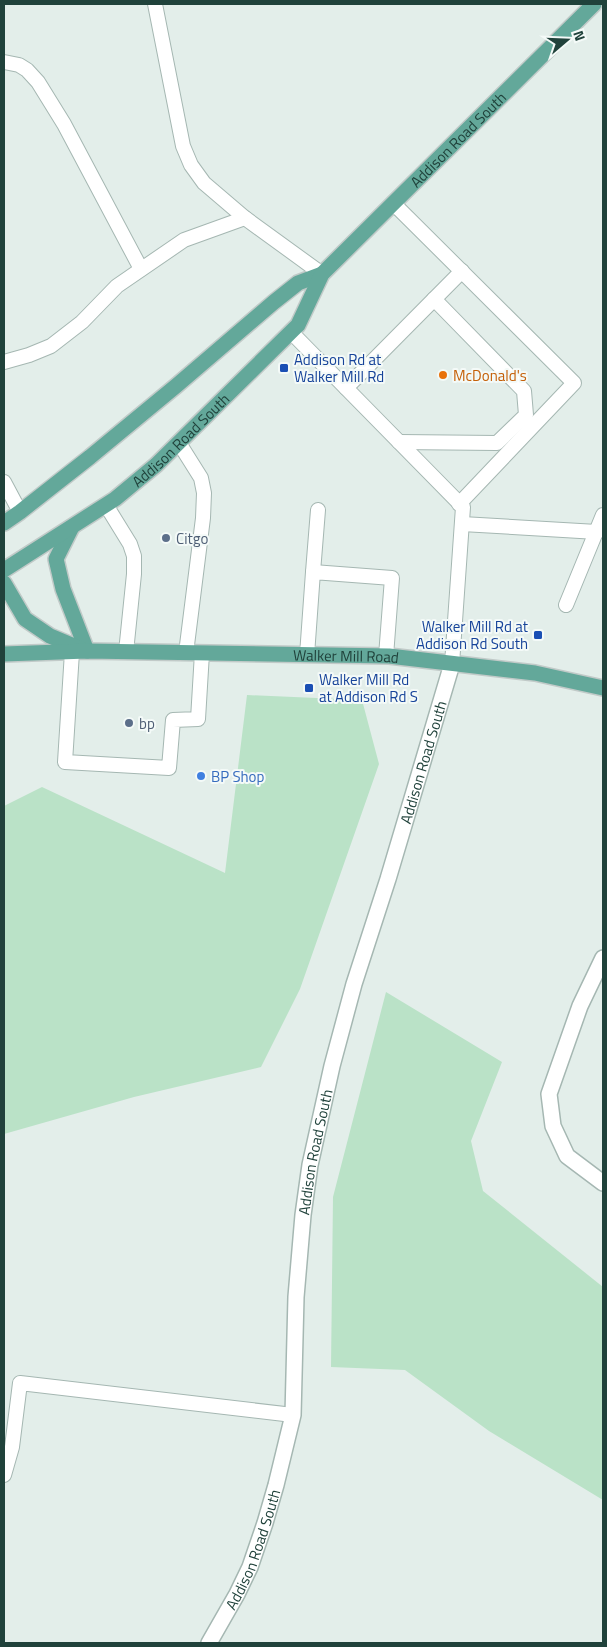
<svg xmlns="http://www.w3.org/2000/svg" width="607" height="1647" font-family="'Titillium Web',sans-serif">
<rect width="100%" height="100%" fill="#e3eeea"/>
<g fill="#bae2c7">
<polygon points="247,695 362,700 379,764 300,989 261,1067 134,1097 4,1134 4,806 42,787 225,873"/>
<polygon points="386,992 502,1062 471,1141 483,1191 603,1287 603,1500 489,1431 405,1370 331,1367 333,1197"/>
</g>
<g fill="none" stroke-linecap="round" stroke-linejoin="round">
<defs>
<g id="service">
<polyline points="155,4 183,146 191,165 204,183 245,218 322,274"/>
<polyline points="4,62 19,65 27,70 38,82 64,124 141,269"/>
<polyline points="394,204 574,383 459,504"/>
<polyline points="291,332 463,507 452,664"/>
<polyline points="4,362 29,355 51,346 82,322 117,286 184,240 245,218"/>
<polyline points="346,388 462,271"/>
<polyline points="399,442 497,443 526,415 524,391 434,299"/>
<polyline points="179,443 201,478 204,493 203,518 186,653"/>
<polyline points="4,482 20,512"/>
<polyline points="106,505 130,544 134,556 134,574 126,652"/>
<polyline points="462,524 597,532"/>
<polyline points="313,572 318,510"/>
<polyline points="566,605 603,515"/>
<polyline points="72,652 65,762 169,768 173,720 198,719 202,653"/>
<polyline points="307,655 313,572 392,578 386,656"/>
<polyline points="4,1475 12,1447 20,1383 293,1415"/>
</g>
<g id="minor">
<polyline points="603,958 580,1006 549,1094 553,1126 567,1156 603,1183"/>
<path id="s1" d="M209 1643 237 1594 250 1567 265 1523 276 1485 293 1415 296 1297 303 1215 310 1165 332 1066 354 984 388 879 452 664"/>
</g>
<g id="primary">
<polyline points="4,523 20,512 90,457 176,386 274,302 298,283 322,274"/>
<polyline points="72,527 56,559 63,589 87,651"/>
<path id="s2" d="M4 570 115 499 156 465 298 325 322 274 594 4"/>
<polyline points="4,583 25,619 50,636 81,649"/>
<path id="s3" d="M4 654 87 651 389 656 535 673 603 688"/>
</g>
</defs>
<use href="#service" stroke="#a5b7b2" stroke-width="16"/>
<use href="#minor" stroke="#a5b7b2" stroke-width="18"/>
<use href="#primary" stroke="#c1cac8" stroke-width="18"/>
<use href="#service" stroke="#fff" stroke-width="14"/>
<use href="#minor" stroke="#fff" stroke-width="15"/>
<use href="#primary" stroke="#63a89a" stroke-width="15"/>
</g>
<g fill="#1a4fb4" stroke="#f4faf8" stroke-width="2">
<rect x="279" y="363" width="10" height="10" rx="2.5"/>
<rect x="533" y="630" width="10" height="10" rx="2.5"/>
<rect x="304" y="683" width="10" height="10" rx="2.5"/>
</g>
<circle fill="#e8710a" stroke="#f4faf8" stroke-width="2" cx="443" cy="375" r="5"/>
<g fill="#5c6f8a" stroke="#f4faf8" stroke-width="2">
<circle cx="166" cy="538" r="5"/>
<circle cx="129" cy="723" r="5"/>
</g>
<circle fill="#3f7fe0" stroke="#f4faf8" stroke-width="2" cx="201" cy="776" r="5"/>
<g text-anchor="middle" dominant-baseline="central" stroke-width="4" stroke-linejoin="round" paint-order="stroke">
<g font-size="15" fill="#20423b" stroke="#f4faf8">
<text stroke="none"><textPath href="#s2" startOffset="632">Addison Road South</textPath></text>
<text stroke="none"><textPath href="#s2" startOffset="220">Addison Road South</textPath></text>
<text stroke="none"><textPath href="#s3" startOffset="342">Walker Mill Road</textPath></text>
<text stroke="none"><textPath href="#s1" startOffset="914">Addison Road South</textPath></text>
<text stroke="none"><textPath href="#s1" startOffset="509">Addison Road South</textPath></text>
<text stroke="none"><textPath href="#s1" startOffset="104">Addison Road South</textPath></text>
</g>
<g font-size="15" fill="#164399" stroke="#f4faf8" text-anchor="start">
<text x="294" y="359">Addison Rd at<tspan x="294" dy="17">Walker Mill Rd</tspan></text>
<text x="528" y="626" text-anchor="end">Walker Mill Rd at<tspan x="528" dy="17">Addison Rd South</tspan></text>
<text x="319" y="679">Walker Mill Rd<tspan x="319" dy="17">at Addison Rd S</tspan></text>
</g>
<g font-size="15" fill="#c56008" stroke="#f4faf8" text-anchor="start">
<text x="453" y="375">McDonald's</text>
</g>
<g font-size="15" fill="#4e5e75" stroke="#f4faf8" text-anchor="start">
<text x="176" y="538">Citgo</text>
<text x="139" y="723">bp</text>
</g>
<g font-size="15" fill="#366cbe" stroke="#f4faf8" text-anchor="start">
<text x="211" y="776">BP Shop</text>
</g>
</g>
<rect width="607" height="1647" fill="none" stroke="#20423b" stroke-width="10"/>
<g transform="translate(567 40) rotate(71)" stroke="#f4faf8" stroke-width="4" paint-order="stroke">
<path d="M0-4L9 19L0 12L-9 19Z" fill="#20423b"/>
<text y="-8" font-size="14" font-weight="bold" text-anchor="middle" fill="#20423b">N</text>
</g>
</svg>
